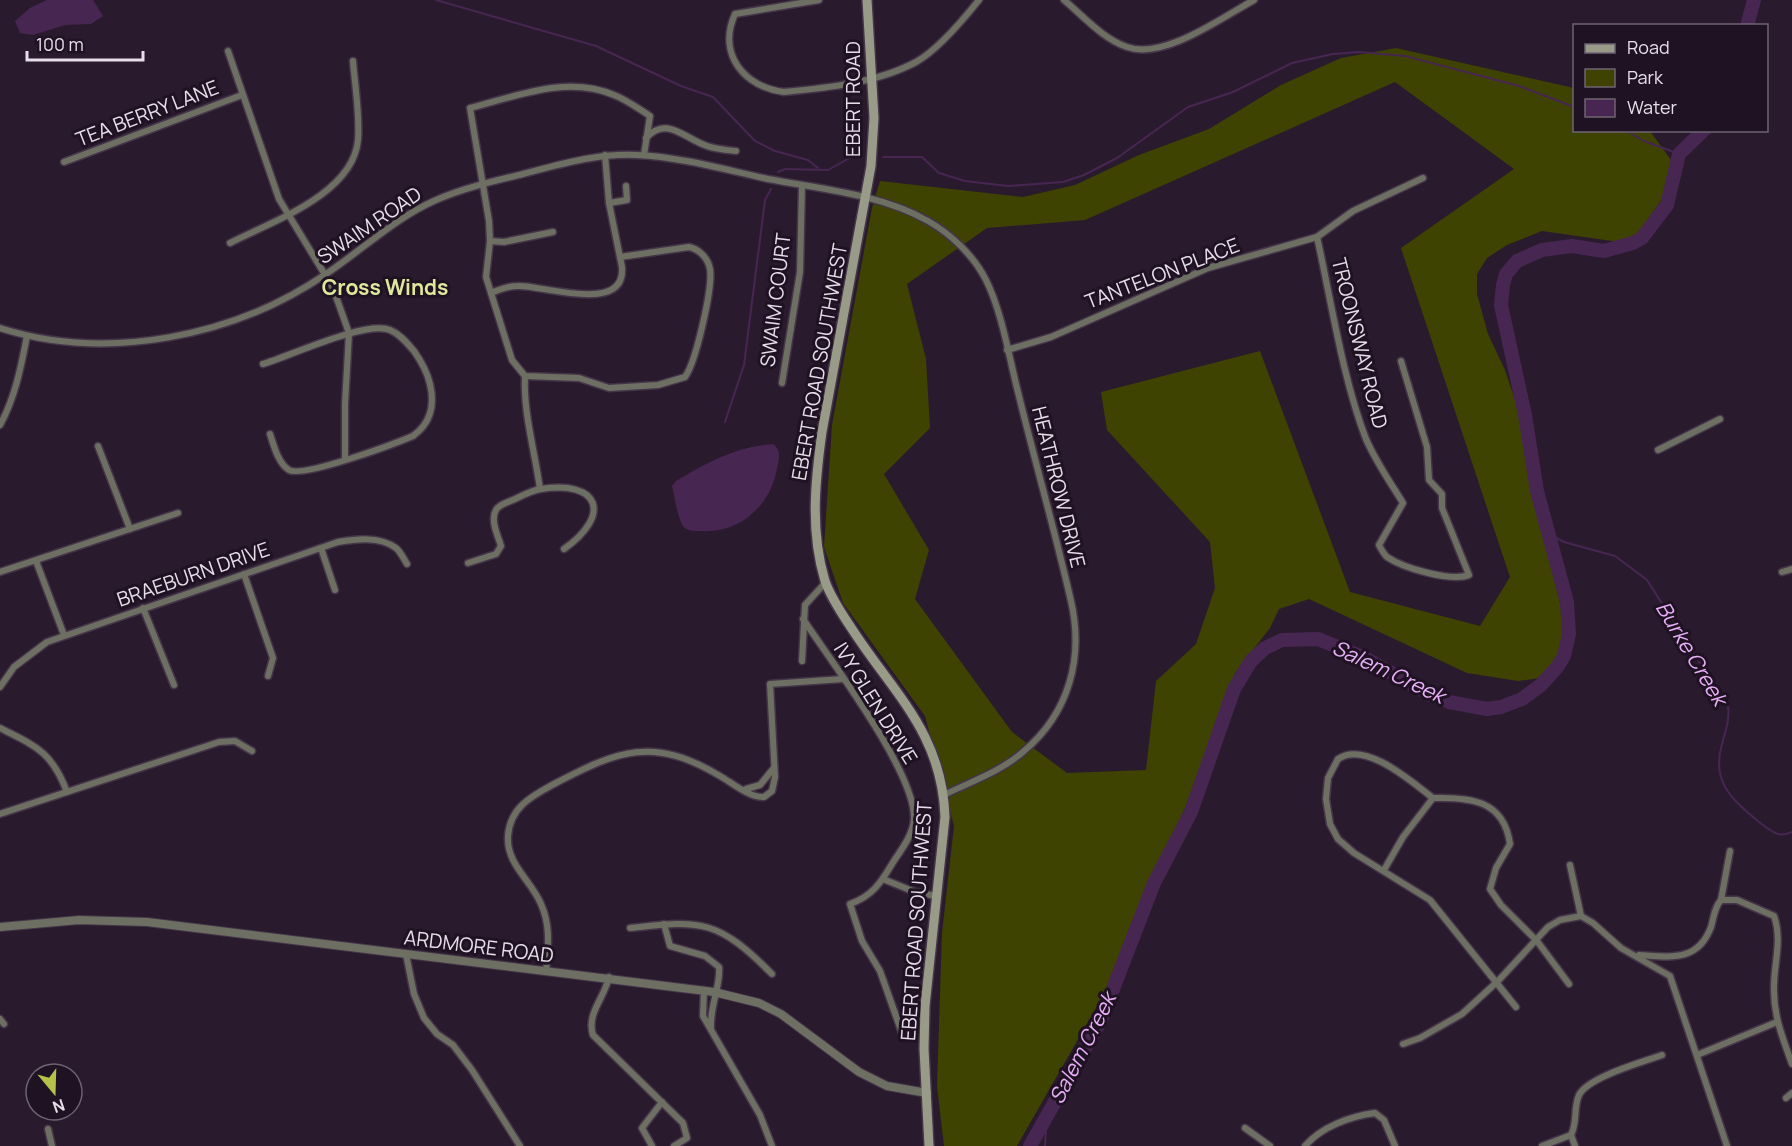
<svg xmlns="http://www.w3.org/2000/svg" width="1792" height="1146" font-family="Manrope,sans-serif">
<rect width="100%" height="100%" fill="#291b2d"/>
<path fill="#3e4301" fill-rule="evenodd" d="M1396 48 1574 88V130L1650 131 1671 160 1662 199 1638 234 1619 242 1542 231 1507 245 1487 258 1477 274V294L1488 334 1505 370 1520 415 1532 485 1560 603 1564 634 1558 659 1540 678 1518 681 1467 673 1309 599 1279 609 1270 628 1235 673 1202 768 1109 985 1017 1146H944L937 1086 942 933 954 826 925 716 843 603 824 547 832 425 872 208 880 181 1023 197 1075 185 1139 155 1209 129 1281 85 1341 58ZM1395 82 1514 169 1401 248 1510 577 1480 626 1350 592 1260 351 1101 392 1107 430 1210 542 1215 588 1196 644 1156 681 1146 770 1067 773 1012 732 915 599 929 550 884 474 930 428 926 359 907 284 987 228 1085 220Z"/>
<g fill="#482652">
<polygon points="47,0 93,0 103,16 91,24 65,25 33,35 20,33 15,21 30,8"/>
<path d="M773 444C782 451 779 458 777 468 771 506 739 534 700 531 694 531 687 531 683 526 677 516 675 498 672 486L676 481C708 462 735 447 773 444Z"/>
</g>
<g fill="none" stroke-linecap="round" stroke-linejoin="round">
<g stroke="#482652" stroke-width="2">
<polyline points="436,0 596,46 681,86 713,97 755,141 775,151 808,160 818,168"/>
<polyline points="1625,130 1644,141 1679,154"/>
<polyline points="883,157 922,157 939,173 965,181 1008,186 1063,182 1084,175 1117,158 1188,107 1233,92 1292,63 1333,54 1359,52 1405,56 1519,86 1574,107"/>
<polyline points="778,172 785,169 828,170 855,155"/>
<polyline points="725,422 744,365 765,200 771,189"/>
<path d="M1549 534 1564 542 1615 556 1647 580 1728 707C1730 720 1725 732 1722 744 1711 781 1731 799 1759 822 1770 830 1778 839 1792 832"/>
<polyline points="1045,1146 1047,1116"/>
</g>
<g stroke="#482652" stroke-width="14">
<polyline points="1747,26 1754,0"/>
<polyline points="1030,1146 1101,1020 1154,883 1191,812 1234,689 1251,661 1265,648 1282,640 1318,639 1365,658 1429,694 1449,702 1487,709 1501,707 1522,699 1541,685 1558,666 1564,656 1569,634 1567,602 1537,491 1525,415 1501,305 1503,285 1506,274 1517,261 1542,250 1572,246 1604,251 1633,243 1642,238 1667,205 1679,154 1704,130"/>
</g>
<defs>
<g id="minor">
<path d="M819 0 735 14C717 54 744 87 784 92 826 88 877 83 916 62 938 50 963 20 979 0"/>
<path d="M1064 0C1082 15 1103 39 1127 47 1164 60 1221 18 1254 0"/>
<polyline points="228,51 279,199 333,288 349,333 345,404 345,460"/>
<path d="M646 138C667 115 685 139 707 146 715 149 726 150 736 151"/>
<polyline points="64,162 242,95"/>
<polyline points="609,203 627,200 626,186"/>
<path d="M1317 237C1331 300 1343 380 1366 439 1376 462 1390 482 1403 503L1379 545C1381 549 1384 554 1387 557 1403 568 1451 582 1469 575L1442 508V494L1429 480 1427 447 1401 361"/>
<polyline points="490,241 504,242 553,232"/>
<path d="M230 243C273 221 353 194 358 140 360 114 355 87 353 61"/>
<path d="M620 257 689 247C699 249 708 258 710 269 713 287 696 362 685 377L658 385 609 388 579 378 525 376 512 360 486 277 490 241 489 221 470 108C517 96 567 75 614 95 627 100 639 109 650 116L644 155"/>
<path d="M491 293C500 289 509 286 518 286 543 285 626 315 622 267L609 203 605 155"/>
<path d="M0 328C107 362 234 337 326 274 362 250 395 218 436 200 463 188 494 181 523 174 561 164 598 153 637 155 681 157 726 170 768 179 821 189 881 194 928 221 951 234 974 256 986 280 1002 312 1009 357 1018 392 1035 462 1055 531 1071 601 1084 658 1069 713 1024 751 1002 771 970 782 944 795"/>
<polyline points="1007,350 1051,337 1208,268 1317,237 1353,211 1423,178"/>
<path d="M263 364C290 356 366 320 390 330 400 334 407 343 414 351 421 361 427 371 430 384 435 405 431 423 413 436 394 444 303 478 289 470 278 463 274 446 270 434"/>
<path d="M525 376C523 412 535 452 540 489"/>
<polyline points="782,383 800,272 802,185"/>
<path d="M0 425C15 398 21 367 27 336"/>
<polyline points="98,446 130,529"/>
<polyline points="1658,450 1720,419"/>
<polyline points="321,548 335,590"/>
<polyline points="36,561 64,635"/>
<path d="M468 563 496 554 501 546C498 536 490 520 496 510 499 504 509 502 515 499 523 495 533 490 541 489 600 480 612 515 564 549"/>
<polyline points="0,572 178,513"/>
<polyline points="1782,572 1792,569"/>
<polyline points="244,574 273,658 268,676"/>
<polyline points="143,608 174,685"/>
<path d="M803 619C831 661 916 773 914 819 913 836 900 851 892 864 880 884 872 896 850 904L862 941 880 971 902 1033"/>
<polyline points="802,661 805,605 826,582"/>
<path d="M0 687 14 667 47 642 338 542C356 539 380 536 396 548 400 551 404 559 407 564"/>
<path d="M0 728C36 746 52 752 67 792"/>
<polyline points="746,789 760,785 773,769"/>
<path d="M1433 798C1412 782 1365 740 1338 759L1328 778 1326 799 1330 824 1338 839 1354 853 1430 900 1516 1007"/>
<polyline points="0,814 219,742 235,741 252,751"/>
<polyline points="1570,865 1581,916"/>
<path d="M1384 870 1403 837 1433 798C1470 797 1504 800 1510 844L1496 868 1490 889 1501 905 1537 941 1569 984"/>
<polyline points="883,879 915,892 936,896"/>
<path d="M1721 900H1737L1774 916C1783 941 1773 965 1774 991 1774 1017 1783 1039 1792 1064"/>
<path d="M664 924 670 946 705 956 719 967C721 985 710 1005 711 1027"/>
<path d="M630 928C703 919 719 921 772 974"/>
<polyline points="406,954 414,994 424,1018 437,1034 453,1045 472,1070 520,1146"/>
<path d="M1639 955C1671 957 1698 962 1711 927 1714 917 1714 908 1721 900L1730 851"/>
<path d="M546 971C548 947 551 926 541 904 531 880 506 864 508 836 510 807 532 796 554 784 619 750 653 736 720 776 732 783 750 798 764 797L772 791 775 777 770 684 843 679"/>
<path d="M609 977C605 997 586 1014 593 1035L683 1123 687 1138 674 1146"/>
<polyline points="704,990 703,1016 760,1115 772,1146"/>
<polyline points="0,1019 4,1024"/>
<polyline points="1403,1044 1420,1038 1462,1014 1498,981 1548,927 1560,920 1581,916 1593,923 1621,948 1670,976 1727,1146"/>
<polyline points="1697,1055 1777,1022"/>
<polyline points="1786,1098 1792,1093"/>
<polyline points="1245,1128 1270,1146"/>
<polyline points="48,1129 52,1146"/>
<polyline points="652,1146 642,1128 662,1102"/>
<path d="M1305 1146C1321 1127 1351 1116 1375 1113L1384 1120 1395 1146"/>
<polyline points="1542,1146 1571,1135"/>
<path d="M1575 1146 1571 1135C1578 1121 1573 1109 1579 1095 1588 1077 1643 1062 1662 1055"/>
</g>
<polyline id="tertiary" points="0,927 79,920 147,922 714,992 759,1003 781,1014 859,1072 887,1086 927,1093"/>
<path id="secondary" d="M867 0 874 118 871 166 822 432C815 482 810 531 825 581 831 598 842 614 852 629 894 694 942 733 945 817L925 1006 924 1049 929 1146"/>
</defs>
<use href="#minor" stroke="#443648" stroke-width="9"/>
<use href="#tertiary" stroke="#443648" stroke-width="10"/>
<use href="#secondary" stroke="#443648" stroke-width="12"/>
<use href="#minor" stroke="#6d6f63" stroke-width="6"/>
<use href="#tertiary" stroke="#6d6f63" stroke-width="8"/>
<use href="#secondary" stroke="#989b88" stroke-width="9"/>
</g>
<g text-anchor="middle" dominant-baseline="central" stroke-width="6" stroke-linejoin="round" paint-order="stroke">
<g font-size="20" fill="#e8deeb" stroke="#1f1223">
<text transform="translate(852 99) rotate(-90)">EBERT ROAD</text>
<text transform="translate(147 113) rotate(-21)">TEA BERRY LANE</text>
<text transform="translate(369 225) rotate(-34)">SWAIM ROAD</text>
<text transform="translate(1162 273) rotate(-21)">TANTELON PLACE</text>
<text transform="translate(775 300) rotate(-83)">SWAIM COURT</text>
<text transform="translate(1360 343) rotate(76)">TROONSWAY ROAD</text>
<text transform="translate(819 362) rotate(-80)">EBERT ROAD SOUTHWEST</text>
<text transform="translate(1059 487) rotate(76)">HEATHROW DRIVE</text>
<text transform="translate(193 574) rotate(-19)">BRAEBURN DRIVE</text>
<text transform="translate(876 703) rotate(58)">IVY GLEN DRIVE</text>
<text transform="translate(916 921) rotate(-86)">EBERT ROAD SOUTHWEST</text>
<text transform="translate(479 946) rotate(7)">ARDMORE ROAD</text>
</g>
<g font-size="21" font-weight="bold" fill="#dee99b" stroke="#1f1223">
<text x="385" y="287">Cross Winds</text>
</g>
<g font-size="21" font-style="italic" fill="#e7aff7" stroke="#1f1223">
<text transform="translate(1692 653) rotate(59)">Burke Creek</text>
<text transform="translate(1389 671) rotate(25)">Salem Creek</text>
<text transform="translate(1082 1048) rotate(-63)">Salem Creek</text>
</g>
</g>
<rect x="1573" y="24" width="195" height="108" fill="#1f1223" stroke="#6f6473" stroke-width="1.5"/>
<rect x="1585" y="44" width="30" height="9" fill="#989b88" stroke="#6f6473" stroke-width="1.5"/>
<text x="1627" y="54" font-size="18" fill="#e8deeb">Road</text>
<rect x="1585" y="69" width="30" height="18" fill="#3e4301" stroke="#6f6473" stroke-width="1.5"/>
<text x="1627" y="84" font-size="18" fill="#e8deeb">Park</text>
<rect x="1585" y="99" width="30" height="18" fill="#482652" stroke="#6f6473" stroke-width="1.5"/>
<text x="1627" y="114" font-size="18" fill="#e8deeb">Water</text>
<g transform="translate(54 1092) rotate(161)"><circle r="28" fill="#1f1223" stroke="#6f6473" stroke-width="1.5"/>
<path d="M0-4.5L10 22L0 15L-10 22Z" fill="#b5c249"/>
<text y="-9" font-size="16" font-weight="bold" text-anchor="middle" fill="#e8deeb">N</text>
</g>
<path d="M27 51v9h116v-9" fill="none" stroke="#e8deeb" stroke-width="3"/>
<text x="36" y="51" font-size="18" fill="#e8deeb" stroke="#1f1223" stroke-width="4.5" paint-order="stroke">100 m</text>
</svg>
